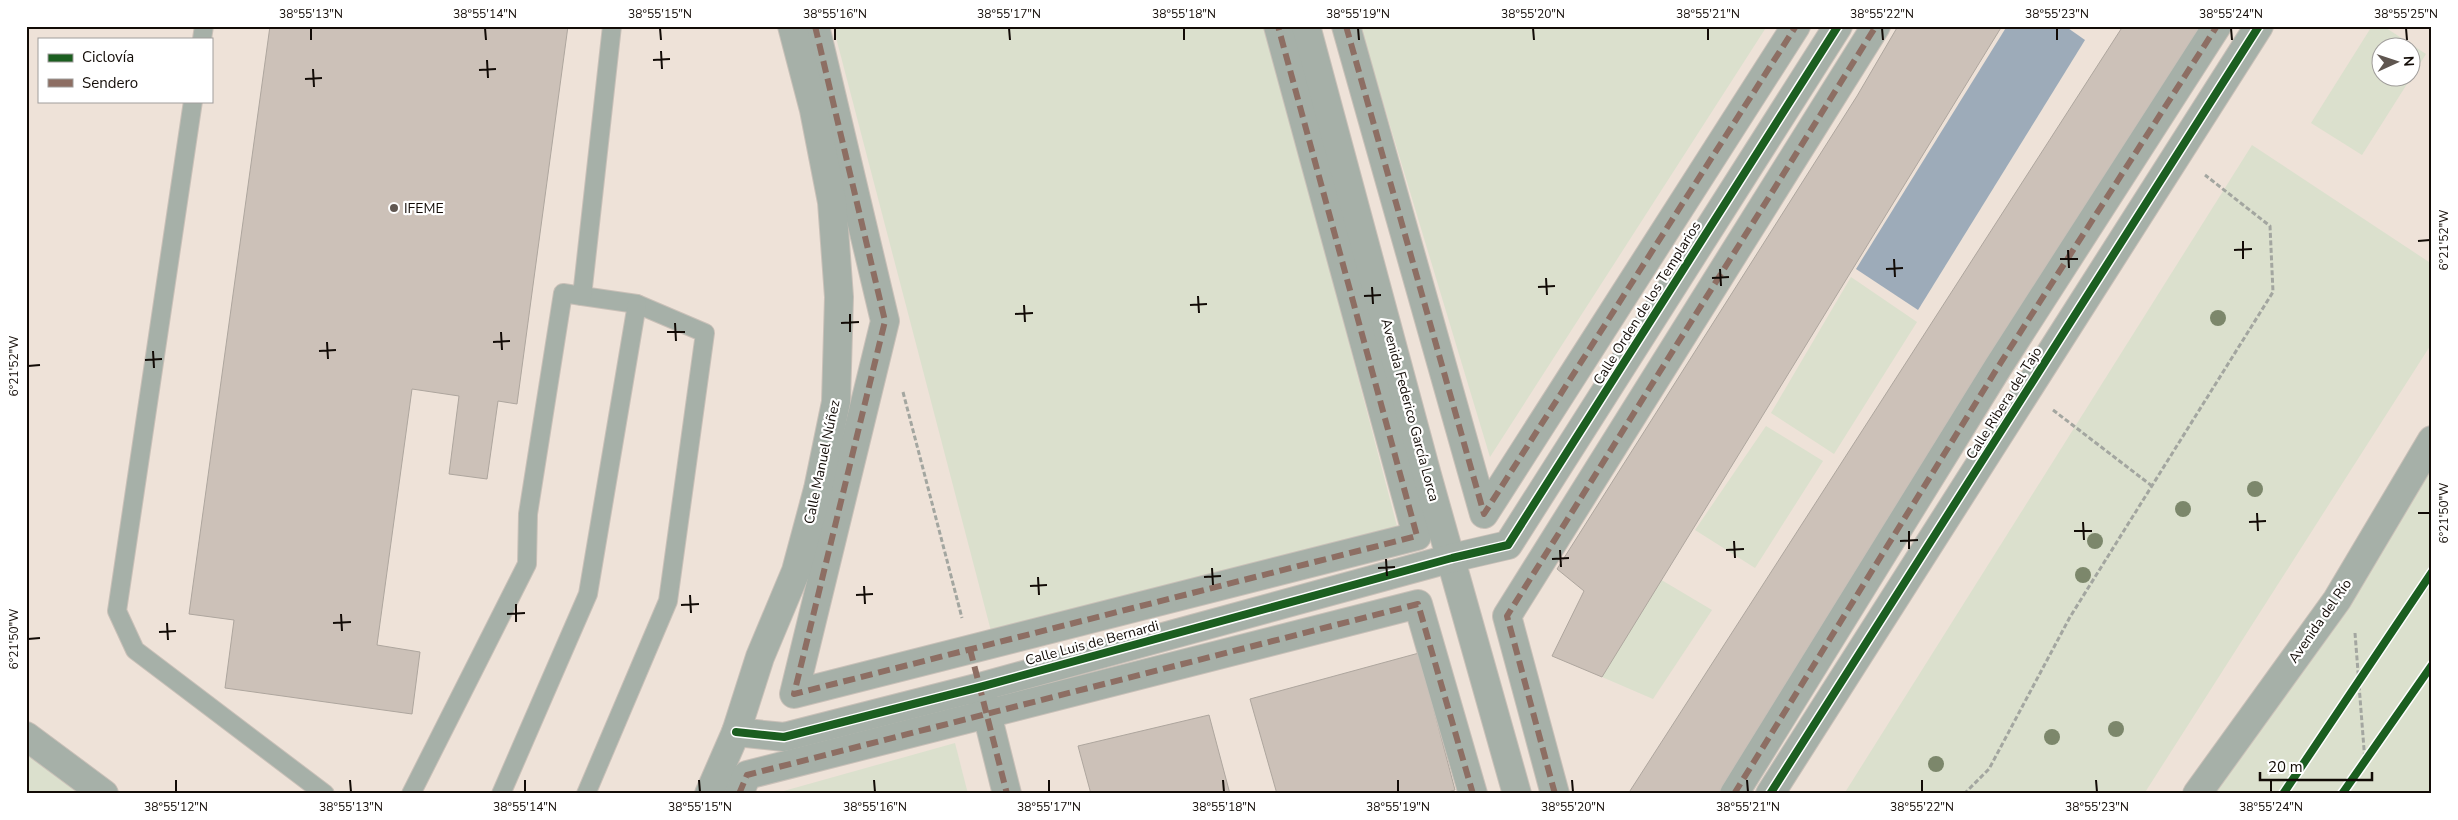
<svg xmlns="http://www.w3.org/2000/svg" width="2458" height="820" font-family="'Nunito Sans',sans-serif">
<rect width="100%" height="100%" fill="#eee2d8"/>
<g fill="#dbe0cd" fill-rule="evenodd">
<polygon points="833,26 1266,26 1399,534 991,631"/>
<polygon points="1360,26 1767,26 1490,457"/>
<path d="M2372 26H2383L2426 54 2362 155 2311 123ZM2380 48H2410V78H2380Z"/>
<polygon points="2252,145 2432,264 2432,343 2144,794 1844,794"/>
<polygon points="1851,277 1917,322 1834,454 1771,413"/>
<polygon points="1766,426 1823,461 1755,568 1695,530"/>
<polygon points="2432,452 2432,794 2213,794"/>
<polygon points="1653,575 1712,610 1653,699 1602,677"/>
<polygon points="26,733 116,794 26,794"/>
<polygon points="955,743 968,794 773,794"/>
</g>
<polygon fill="#9dabb9" points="2007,26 2065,26 2085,40 1918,310 1856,269"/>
<g fill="#ccc1b8" stroke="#aea69e">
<polygon points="270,26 568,26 517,404 498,401 487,479 449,474 459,396 412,389 377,645 420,652 412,714 225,688 234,620 189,614"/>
<polygon points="1898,26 2002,26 1602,677 1552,656 1584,591 1557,569 1857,96"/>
<polygon points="2123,26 2210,26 1734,794 1628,794"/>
<polygon points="1419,653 1455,790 1441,794 1277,794 1250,699"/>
<polygon points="1209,715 1230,794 1091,794 1078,746"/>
</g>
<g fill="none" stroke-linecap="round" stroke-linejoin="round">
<defs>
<g id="lane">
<polyline points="202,39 204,26"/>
<polyline points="193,101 117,611 135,650 325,794"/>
<polyline points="582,296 637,304 705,333 668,601 586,794"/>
<polyline points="411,794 527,564 528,514 563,293 582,296 612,26"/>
<polyline points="501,794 588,594 637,304"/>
</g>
<g id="street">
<polyline points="815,26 885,321 794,694 1417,536 1278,26"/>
<polyline points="1306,26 1427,475 1517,794"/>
<polyline points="1346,26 1484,514 1796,26"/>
<polyline points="983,698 1007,794"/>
<polyline points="736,732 784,737 980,687 1452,558 1508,545 1838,26"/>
<polyline points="26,736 104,794"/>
<polyline points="709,794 736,732 760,657 796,571 818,489 836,402 839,297 832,202 814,110 792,26"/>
<polyline points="739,794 747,775 1418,604 1473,794"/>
<polyline points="1555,794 1507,616 1876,26"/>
<polyline points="1734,794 1998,367 2217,26"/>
<polyline points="1770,794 2259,26"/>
<polyline points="2197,794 2337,600 2432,440"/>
</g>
</defs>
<use href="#lane" stroke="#c9c0b8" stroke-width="20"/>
<use href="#street" stroke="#c9c0b8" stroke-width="30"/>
<g stroke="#a3a6a0" stroke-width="3" stroke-dasharray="5 2.5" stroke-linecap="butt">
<polyline points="903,392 962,618"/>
<polyline points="2053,410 2152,486"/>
<polyline points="2355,633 2365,762"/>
<polyline points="1964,794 1989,769 2070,617 2273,292 2270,226 2205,175"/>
<polyline points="2342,794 2432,665"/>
</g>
<use href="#lane" stroke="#a6b0a8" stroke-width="18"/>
<use href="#street" stroke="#a6b0a8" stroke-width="28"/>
<g stroke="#8d6e63" stroke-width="6" stroke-dasharray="12 6" stroke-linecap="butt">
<polyline points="815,26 885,321 794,694 1417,536 1278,26"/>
<polyline points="1346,26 1484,514 1796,26"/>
<polyline points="970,649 1007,794"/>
<polyline points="739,794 747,775 1418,604 1473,794"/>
<polyline points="1555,794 1507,616 1876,26"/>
<polyline points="1734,794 1998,367 2217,26"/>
</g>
<defs>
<g id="cycleway">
<polyline points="736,732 784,737 980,687 1452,558 1508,545 1838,26"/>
<polyline points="1770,794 2259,26"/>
<polyline points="2283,794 2432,572"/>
<polyline points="2342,794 2432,665"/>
</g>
</defs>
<use href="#cycleway" stroke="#fff" stroke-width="11"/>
<use href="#cycleway" stroke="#1b5e20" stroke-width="8"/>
</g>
<g fill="#7c876b">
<circle cx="2218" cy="318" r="8"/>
<circle cx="2255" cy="489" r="8"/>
<circle cx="2183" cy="509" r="8"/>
<circle cx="2095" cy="541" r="8"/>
<circle cx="2083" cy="575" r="8"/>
<circle cx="2116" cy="729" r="8"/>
<circle cx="2052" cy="737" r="8"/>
<circle cx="1936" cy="764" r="8"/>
</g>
<path fill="none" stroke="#120b06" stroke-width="2" d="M311 28V40M485 28 486 40M660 28 661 40M835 28V40M1009 28 1010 40M1184 28V40M1358 28 1359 40M1533 28 1534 40M1708 28V40M1882 28 1883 40M2057 28V40M2231 28 2232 40M2406 28 2407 40M661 51 662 69M487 60 488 78M653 60 670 59M313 69 314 87M479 70 496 69M305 79 322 78M2243 241V259M2418 241 2430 240M2068 250 2069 268M2234 250 2252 249M1894 259 1895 277M2060 259H2078M1720 269 1721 286M1886 269 1903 268M1546 278 1547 295M1712 278 1729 277M1372 287 1373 304M1538 287 1555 286M1198 296 1199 313M1364 296 1381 295M1024 305 1025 322M1190 305 1207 304M850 314V332M1015 314 1033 313M675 323 676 341M841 323 859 322M501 332 502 350M667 332H685M327 342 328 359M493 342 510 341M153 351 154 368M319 351 336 350M145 360 162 359M28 366 40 365M2257 513 2258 531M2418 513H2430M2083 522 2084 540M2249 522 2266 521M1909 531V549M2074 531H2092M1734 541 1735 558M1900 541 1918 540M1560 550 1561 567M1726 550 1744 549M1386 559 1387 576M1552 559 1569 558M1212 568 1213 585M1378 568 1395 567M1038 577 1039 595M1204 577 1221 576M864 586 865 604M1030 586 1047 585M690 595 691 613M856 595 873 594M516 604V622M681 605 699 604M341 614 342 631M507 614 525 613M167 623 168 640M333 623 351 622M159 632 176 631M28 639 40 638M176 780V792M350 780 351 792M525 780V792M699 780 700 792M874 780 875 792M1049 780V792M1223 780 1224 792M1398 780V792M1572 780 1573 792M1747 780 1748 792M1922 780V792M2096 780 2097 792M2271 780V792"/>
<circle fill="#5f5650" stroke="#fff" stroke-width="2" cx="394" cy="208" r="5"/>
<g text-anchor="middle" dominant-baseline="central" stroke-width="4.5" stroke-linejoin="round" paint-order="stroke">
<g font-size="14" fill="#120b06" stroke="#fff" text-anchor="start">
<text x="404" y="208">IFEME</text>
</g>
<g font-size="14" fill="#120b06" stroke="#fff">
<text transform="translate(1647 303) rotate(-58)">Calle Orden de los Templarios</text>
<text transform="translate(2004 403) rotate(-58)">Calle Ribera del Tajo</text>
<text transform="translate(1410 410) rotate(75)">Avenida Federico García Lorca</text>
<text transform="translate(822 462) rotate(-78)">Calle Manuel Núñez</text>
<text transform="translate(2320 621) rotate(-55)">Avenida del Río</text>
<text transform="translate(1092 643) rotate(-15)">Calle Luis de Bernardi</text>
</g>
</g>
<rect width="2458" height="820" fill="none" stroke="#ffffff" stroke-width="55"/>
<rect x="38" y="38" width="175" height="65" fill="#ffffff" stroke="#a09d9b"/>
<rect x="48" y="54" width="25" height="8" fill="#1b5e20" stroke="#a09d9b"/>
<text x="82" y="62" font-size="15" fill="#120b06">Ciclovía</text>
<rect x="48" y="79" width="25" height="8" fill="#8d6e63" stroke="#a09d9b"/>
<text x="82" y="88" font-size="15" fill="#120b06">Sendero</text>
<g transform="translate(2396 62) rotate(87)"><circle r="24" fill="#ffffff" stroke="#a09d9b"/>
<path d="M0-4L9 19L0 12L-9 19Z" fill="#5f5650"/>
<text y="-8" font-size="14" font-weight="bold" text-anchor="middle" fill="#120b06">N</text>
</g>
<path d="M2260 772v8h112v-8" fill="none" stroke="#120b06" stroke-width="2.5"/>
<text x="2268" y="772" font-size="15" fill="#120b06" stroke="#ffffff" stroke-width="4" paint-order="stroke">20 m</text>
<rect x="28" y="28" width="2402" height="764" fill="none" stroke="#120b06" stroke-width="2"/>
<g font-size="12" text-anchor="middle" fill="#120b06">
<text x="311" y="18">38°55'13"N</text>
<text x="485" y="18">38°55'14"N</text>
<text x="660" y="18">38°55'15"N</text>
<text x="835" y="18">38°55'16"N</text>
<text x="1009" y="18">38°55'17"N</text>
<text x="1184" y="18">38°55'18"N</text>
<text x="1358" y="18">38°55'19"N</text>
<text x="1533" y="18">38°55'20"N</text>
<text x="1708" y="18">38°55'21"N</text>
<text x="1882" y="18">38°55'22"N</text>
<text x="2057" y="18">38°55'23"N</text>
<text x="2231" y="18">38°55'24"N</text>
<text x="2406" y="18">38°55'25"N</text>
<text transform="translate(2444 240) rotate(-90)" y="4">6°21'52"W</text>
<text transform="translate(14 366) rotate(-90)" y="4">6°21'52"W</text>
<text transform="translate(2444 513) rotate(-90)" y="4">6°21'50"W</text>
<text transform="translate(14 639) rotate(-90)" y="4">6°21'50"W</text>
<text x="176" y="811">38°55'12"N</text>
<text x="351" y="811">38°55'13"N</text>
<text x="525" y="811">38°55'14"N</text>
<text x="700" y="811">38°55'15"N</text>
<text x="875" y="811">38°55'16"N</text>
<text x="1049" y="811">38°55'17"N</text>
<text x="1224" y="811">38°55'18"N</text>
<text x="1398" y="811">38°55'19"N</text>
<text x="1573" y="811">38°55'20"N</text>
<text x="1748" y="811">38°55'21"N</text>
<text x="1922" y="811">38°55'22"N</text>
<text x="2097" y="811">38°55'23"N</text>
<text x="2271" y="811">38°55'24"N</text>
</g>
</svg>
